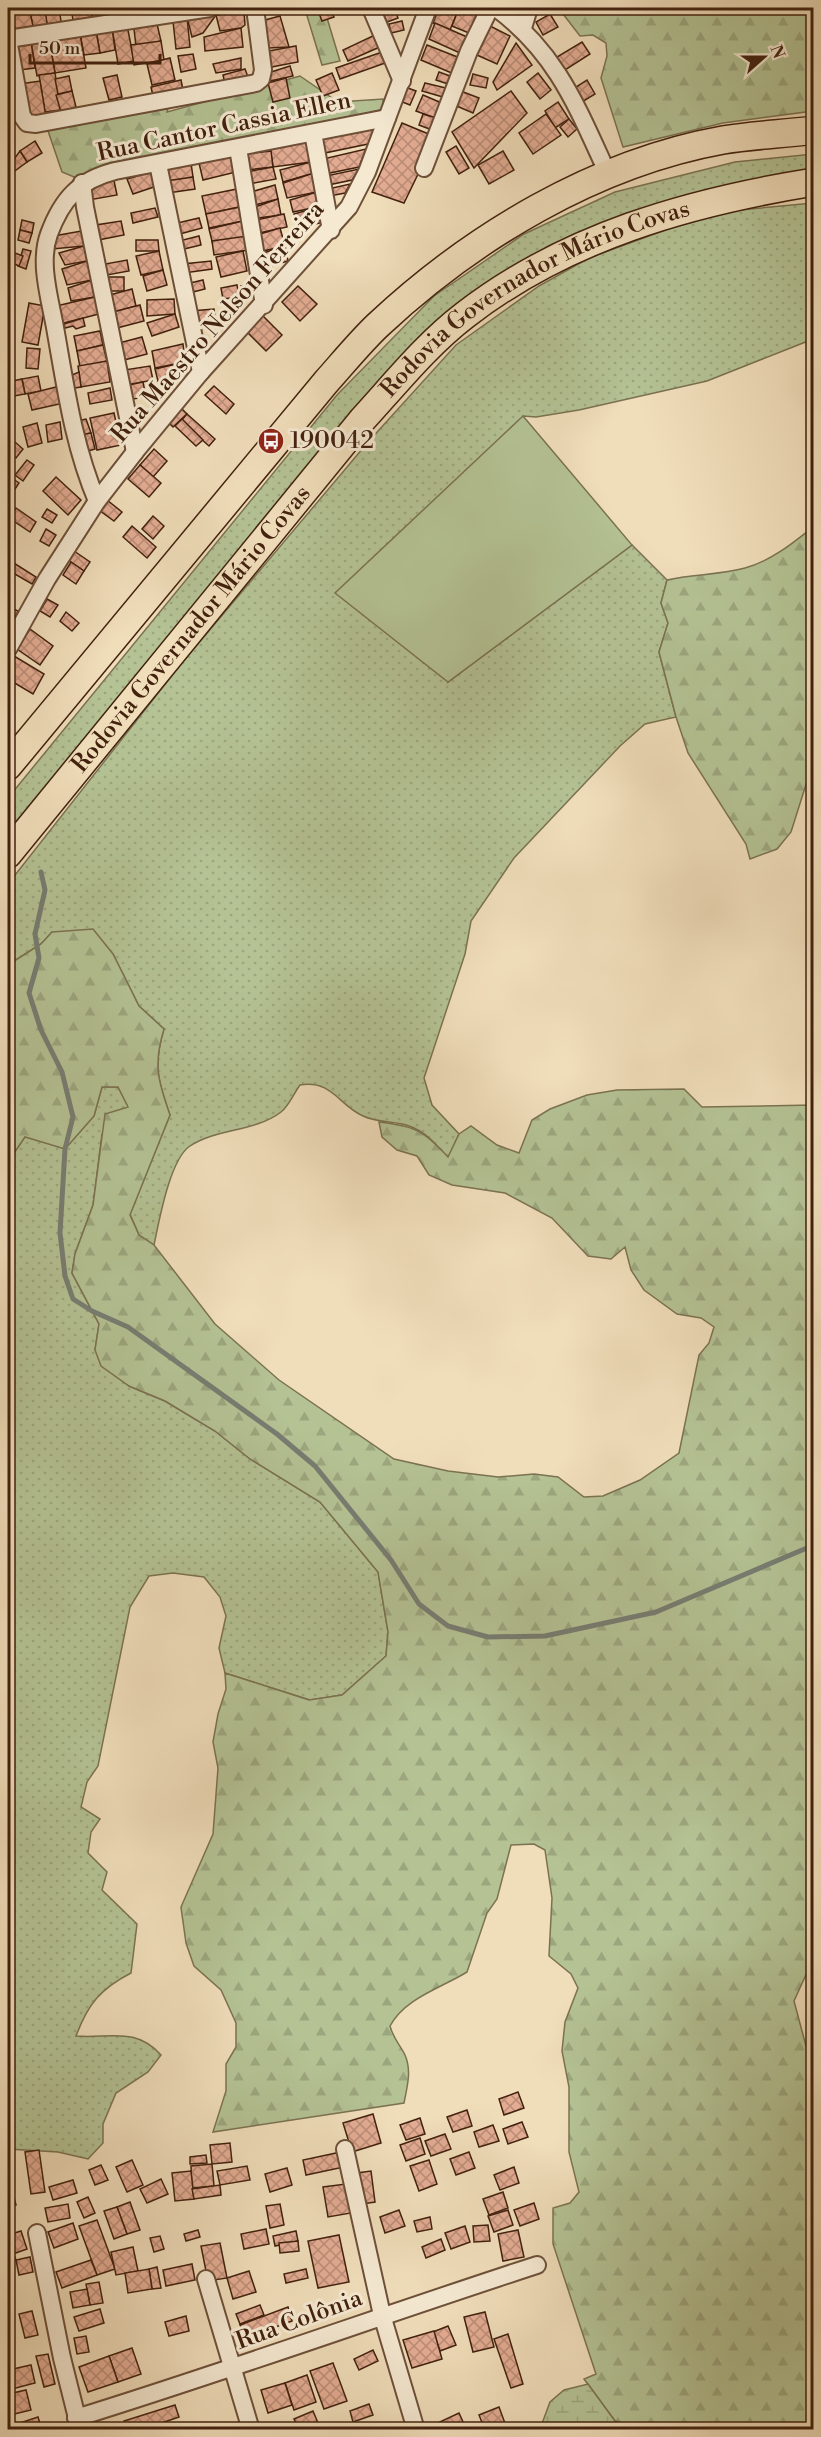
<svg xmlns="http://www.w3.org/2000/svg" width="821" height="2437" font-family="'Libre Bodoni',serif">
<defs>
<pattern id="grass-dots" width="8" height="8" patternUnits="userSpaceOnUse" patternTransform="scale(1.5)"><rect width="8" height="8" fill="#b4c294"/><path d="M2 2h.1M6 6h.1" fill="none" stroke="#9ca67e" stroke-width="1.8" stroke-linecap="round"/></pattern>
<pattern id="forest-firs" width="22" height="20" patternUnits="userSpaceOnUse" patternTransform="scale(1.5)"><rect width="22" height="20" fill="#b4c294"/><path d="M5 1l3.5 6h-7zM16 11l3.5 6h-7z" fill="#9ca67e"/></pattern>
<pattern id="wetland-marsh" width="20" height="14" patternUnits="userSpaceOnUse" patternTransform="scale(1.5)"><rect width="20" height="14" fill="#b4c294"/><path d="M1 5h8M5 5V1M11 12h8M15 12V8" fill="none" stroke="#9ca67e"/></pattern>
<pattern id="building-cross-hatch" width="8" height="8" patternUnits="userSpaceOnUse" patternTransform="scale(1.5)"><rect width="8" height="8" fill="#e3ac93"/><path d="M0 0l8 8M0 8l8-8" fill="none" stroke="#ba8c76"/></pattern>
</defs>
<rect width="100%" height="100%" fill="#f0ddba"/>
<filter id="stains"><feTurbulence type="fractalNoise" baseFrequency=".00333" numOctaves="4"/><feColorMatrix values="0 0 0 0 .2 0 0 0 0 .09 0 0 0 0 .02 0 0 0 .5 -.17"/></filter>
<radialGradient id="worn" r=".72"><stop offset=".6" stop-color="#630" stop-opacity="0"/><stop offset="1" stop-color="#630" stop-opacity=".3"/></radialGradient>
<g fill="url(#grass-dots)" stroke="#7b7251" stroke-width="1.5">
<polygon points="813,154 813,189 670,207 499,283 8,838 8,798 337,395 434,296 524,234 615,192 735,162"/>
<path d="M813 203 814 335 808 341 707 381 579 410 536 417 523 416 448 682 632 545 667 580 661 603 668 623 659 652 676 717 645 724 620 746 514 858 471 921 465 954 424 1078 432 1105 459 1134 448 1158C437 1145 425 1131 409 1126 394 1121 378 1123 363 1116 338 1105 333 1080 300 1085 294 1093 289 1106 281 1112 255 1132 217 1128 190 1146 170 1159 159 1221 154 1245L139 1235 130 1214 170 1115C158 1081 153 1065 164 1029L139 1006 113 954 52 932 41 944 8 965V884L181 664 369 441 456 345 539 286 589 258 668 229 729 211Z"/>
<path d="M102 1087H118L129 1108 102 1134 93 1205 75 1254 72 1273 99 1324 95 1350 129 1386 165 1401 215 1431 250 1459 320 1502 378 1572 388 1632 386 1656 342 1695 310 1700 225 1673 219 1648 226 1616 220 1597 204 1577 173 1573 149 1576 130 1607 98 1766 87 1782 81 1807 100 1819 91 1832 88 1853 107 1872 102 1890 137 1924 131 1973C100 1989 88 2004 76 2036 109 2039 135 2026 161 2055L148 2072 116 2093 103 2124V2143L88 2159 58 2152 8 2149V1206L12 1195 8 1162 25 1136 65 1149 94 1116Z"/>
</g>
<g fill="url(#forest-firs)" stroke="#7b7251" stroke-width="1.5">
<polygon points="302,8 324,8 340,61 322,65 305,9"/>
<polygon points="562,8 681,8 683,11 688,8 813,8 813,111 723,123 623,147 601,78 607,56 606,43 593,35 580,36 560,10"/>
<polygon points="300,76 338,102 383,99 384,109 265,138 74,177 62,172 46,125 171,97 167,112"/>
<path d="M813 527V771L809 775 791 832 777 849 750 859 746 844 688 753 676 717 659 652 668 623 661 603 667 580C692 574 720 575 745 568 771 561 793 543 813 527Z"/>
<path d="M93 929 113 954 139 1006 164 1029C153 1065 158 1081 170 1115L130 1215 139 1235 154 1245 215 1324 279 1380 394 1459 448 1471 498 1477 534 1474 558 1477 584 1497 603 1496 640 1480 679 1453 699 1355 709 1343 714 1327 701 1318 677 1314 644 1290 631 1270 625 1247 611 1259 588 1256 552 1218 505 1193 452 1185 429 1175 417 1156 397 1150 382 1137 379 1122C415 1126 423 1130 448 1157L459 1134 471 1126 497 1145 519 1153 532 1120 550 1109 587 1095 617 1090 684 1089 702 1107 813 1105 814 1957 794 2001 806 2046 814 2050V2408L807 2421 796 2429H640L615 2421 584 2379 596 2374 553 2244V2208L570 2203 579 2192 569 2152V2087L562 2051 565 2022 578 1988 571 1974 549 1956 552 1898 545 1850 534 1844 511 1845 497 1899 487 1913 467 1972C441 1988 405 1998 390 2026 393 2038 400 2045 405 2055 412 2071 407 2087 404 2103L213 2132 226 2091V2064L236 2047V2023L221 1990 194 1966 186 1943 181 1907 213 1834 218 1768 213 1742 218 1714 226 1689 225 1673 309 1700 342 1695 386 1656 388 1632 378 1572 320 1502 250 1459 215 1431 165 1401 129 1386 101 1366 95 1350 99 1324 72 1273 75 1254 93 1205 105 1114 128 1107 118 1087H102L94 1116 65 1149 25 1137 8 1162V965L41 944 52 932Z"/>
</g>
<polygon fill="url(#wetland-marsh)" stroke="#7b7251" stroke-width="1.5" points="588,2384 615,2421 640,2429 540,2429 550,2402 564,2390"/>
<polygon fill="#b4c294" stroke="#7b7251" stroke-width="1.5" points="523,416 632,545 448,682 335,593"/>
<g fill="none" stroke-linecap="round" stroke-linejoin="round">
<polyline stroke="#777d72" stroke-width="5" points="41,872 45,890 35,934 39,958 29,993 41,1030 62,1072 73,1117 65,1149 60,1233 65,1276 73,1299 92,1311 128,1327 277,1434 315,1466 391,1560 419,1604 448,1626 488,1637 545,1636 656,1612 814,1545"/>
</g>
<g fill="url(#building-cross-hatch)" stroke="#42210e" stroke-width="1.5">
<polygon points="12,8 44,8 45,10 13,15"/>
<polygon points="44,8 59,8 62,28 48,30"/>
<polygon points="71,8 91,8 92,17 73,20"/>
<polygon points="91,8 107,8 109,19 93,21"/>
<polygon points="317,8 330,8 334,17 322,21"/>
<polygon points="381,8 394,8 398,18 387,22"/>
<polygon points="439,8 459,8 450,30 433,23"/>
<polygon points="459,8 479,8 469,33 452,26"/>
<polygon points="45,10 48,30 34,32 30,12"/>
<polygon points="244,11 245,25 241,28 220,31 216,15"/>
<polygon points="30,12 33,26 14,29 12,15"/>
<polygon points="550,14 558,27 543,35 536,22"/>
<polygon points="216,15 203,33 192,37 187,17"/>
<polygon points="280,16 289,47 268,48 261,21"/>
<polygon points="187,17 190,47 176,49 173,21"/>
<polygon points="402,21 404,30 391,33 389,24"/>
<polygon points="435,23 467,37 460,53 429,39"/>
<polygon points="157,24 161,41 136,46 134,29"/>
<polygon points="127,25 134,61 118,64 112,28"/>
<polygon points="490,26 510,36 497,64 477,55"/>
<polygon points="112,28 115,50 100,53 96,31"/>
<polygon points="241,28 243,47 205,51 204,37"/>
<polygon points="96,31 100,53 84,55 80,34"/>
<polygon points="80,34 86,68 55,73 49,39"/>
<polygon points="377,34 382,46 348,61 343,50"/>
<polygon points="49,39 55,73 37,76 31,42"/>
<polygon points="161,41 164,60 134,65 131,45"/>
<polygon points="31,42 35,68 19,70 15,44"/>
<polygon points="582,42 590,54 565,70 557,57"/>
<polygon points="516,43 532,65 497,90 493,82"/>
<polygon points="427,45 460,58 454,74 421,60"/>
<polygon points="296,46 298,62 266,68 263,52"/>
<polygon points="385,51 388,62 340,79 336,68"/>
<polygon points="193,54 196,69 181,72 178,56"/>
<polygon points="170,58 175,80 152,85 147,64"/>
<polygon points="241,58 241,69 216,73 213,64"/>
<polygon points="290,66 293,76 270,81 268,73"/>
<polygon points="245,69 248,77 225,84 223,75"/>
<polygon points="439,72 450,76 448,84 436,80"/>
<polygon points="55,73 61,110 45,112 39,75"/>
<polygon points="332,73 339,90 323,96 316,80"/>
<polygon points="538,73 551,90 540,99 527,82"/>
<polygon points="473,74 488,78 486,88 470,85"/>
<polygon points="117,75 122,97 109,100 103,78"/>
<polygon points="69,76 72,91 58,94 55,79"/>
<polygon points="286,78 290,98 273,102 268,83"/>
<polygon points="181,80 183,90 153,96 151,87"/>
<polygon points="587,80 595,94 582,102 573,89"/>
<polygon points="40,81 46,117 26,120 20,84"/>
<polygon points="425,83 446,88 443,97 422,91"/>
<polygon points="405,87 416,91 410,105 400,101"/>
<polygon points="458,90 479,98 473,113 452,104"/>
<polygon points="72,91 76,107 61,112 56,95"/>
<polygon points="511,91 527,113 474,168 452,132"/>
<polygon points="423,95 444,104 438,119 416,111"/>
<polygon points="558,102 569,119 555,128 545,111"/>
<polygon points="423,114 436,118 432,130 419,125"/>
<polygon points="546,114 561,135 533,154 519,133"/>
<polygon points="569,119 577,129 568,137 560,127"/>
<polygon points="402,123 431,135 421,168 404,203 372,192"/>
<polygon points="371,125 374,134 368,144 320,154 320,138"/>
<polygon points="35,141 42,153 27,162 20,151"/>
<polygon points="308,141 311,162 273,167 270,146"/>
<polygon points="456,146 469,168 459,174 446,152"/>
<polygon points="366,149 359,167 325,174 323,159"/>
<polygon points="20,151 27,162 12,173 8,167"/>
<polygon points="271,151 273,167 246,170 244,154"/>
<polygon points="503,151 514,170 489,184 478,165"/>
<polygon points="232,155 236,172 203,180 199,163"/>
<polygon points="311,162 314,173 283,182 280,170"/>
<polygon points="191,163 193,177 168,182 165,168"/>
<polygon points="273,167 276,179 249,184 246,172"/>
<polygon points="359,169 352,180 328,185 326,176"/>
<polygon points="154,171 157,186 133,194 127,179"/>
<polygon points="314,173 317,192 287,198 283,183"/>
<polygon points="113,176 117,195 89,200 86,182"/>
<polygon points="193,177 195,189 168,193 166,181"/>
<polygon points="350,184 345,193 330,196 328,189"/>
<polygon points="275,185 278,199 255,205 251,192"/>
<polygon points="237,189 240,207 206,214 202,196"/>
<polygon points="317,192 322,206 293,212 290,200"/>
<polygon points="278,199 281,215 258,218 255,207"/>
<polygon points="322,206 324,222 298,228 294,214"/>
<polygon points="240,207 243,221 209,228 206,214"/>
<polygon points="155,208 158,217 133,223 131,213"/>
<polygon points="284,214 287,227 259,233 256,220"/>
<polygon points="199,218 202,228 176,235 173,224"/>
<polygon points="22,220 34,223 32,233 20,230"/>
<polygon points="121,221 124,235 98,240 96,225"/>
<polygon points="243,221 247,236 213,245 209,229"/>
<polygon points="280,228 285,246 263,251 260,234"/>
<polygon points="20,230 32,233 29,243 18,240"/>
<polygon points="81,231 84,246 52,249 54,236"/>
<polygon points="199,236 201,245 184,249 183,240"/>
<polygon points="247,236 249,250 214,255 212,241"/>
<polygon points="136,240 158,240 159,251 136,251"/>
<polygon points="84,246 87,261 65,265 59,253"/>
<polygon points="285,246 288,261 267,267 263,253"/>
<polygon points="23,249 31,251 26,269 18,266"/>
<polygon points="159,251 163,270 141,275 136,256"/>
<polygon points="243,251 247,271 221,277 216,257"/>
<polygon points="12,252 23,256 19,266 8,261"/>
<polygon points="127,260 129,271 107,275 105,264"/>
<polygon points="87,261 92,280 67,285 62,269"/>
<polygon points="211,261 212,269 184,273 183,264"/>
<polygon points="163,270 167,285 147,291 143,276"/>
<rect x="108" y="277" width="16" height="14"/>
<polygon points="92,280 95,297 71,301 68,288"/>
<polygon points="203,280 205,289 189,293 186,284"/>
<polygon points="253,284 255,295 242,297 241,286"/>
<polygon points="237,285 239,297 223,299 221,288"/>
<polygon points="298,286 317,304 300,321 282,302"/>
<polygon points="132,289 136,306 111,313 106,296"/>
<polygon points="95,297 99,314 60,324 56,306"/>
<polygon points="174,299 175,314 147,316 147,300"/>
<polygon points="29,303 45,306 38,345 22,342"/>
<polygon points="140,305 144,321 113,329 109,313"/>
<polygon points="214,309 215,319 193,322 191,311"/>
<polygon points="175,314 179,327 152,336 147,323"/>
<polygon points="263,316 282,335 266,351 247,332"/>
<polygon points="83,318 85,326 76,329 73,326 65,328 64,324"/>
<polygon points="100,331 103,345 77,351 74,336"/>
<polygon points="142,337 147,354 124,360 119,343"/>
<polygon points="183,344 185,362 155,368 152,351"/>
<polygon points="103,345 107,361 80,367 77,351"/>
<polygon points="27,348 40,349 38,369 26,368"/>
<polygon points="107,361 110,382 81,387 78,366"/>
<polygon points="185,362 188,374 158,381 155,369"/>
<polygon points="150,366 153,380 127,385 124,370"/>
<polygon points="79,372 81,387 68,389 67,377"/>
<polygon points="38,376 41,391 25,394 22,379"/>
<polygon points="22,379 25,394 8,397 8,382"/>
<polygon points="143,382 146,397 127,400 124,386"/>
<polygon points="60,386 64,403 32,410 28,394"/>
<polygon points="214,386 234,404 226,414 205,395"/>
<polygon points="110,388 112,400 90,404 88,393"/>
<polygon points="179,406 187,414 173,427 166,420"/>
<polygon points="114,413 121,445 97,450 90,418"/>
<polygon points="187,414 215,439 209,446 181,421"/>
<polygon points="86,419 91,433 80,435 76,421"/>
<polygon points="182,419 203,440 196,446 175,426"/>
<polygon points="60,422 62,439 48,442 46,425"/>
<polygon points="37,423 42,443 28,447 23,427"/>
<polygon points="91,433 95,449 85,452 80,435"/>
<polygon points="8,436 23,449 16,458 8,451"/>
<polygon points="154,449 167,461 153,477 140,465"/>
<polygon points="27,460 34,465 23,481 15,475"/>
<polygon points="140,465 161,483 149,497 128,479"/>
<polygon points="10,477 19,483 8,500 8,481"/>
<polygon points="56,477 81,500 68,515 43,491"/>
<polygon points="107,500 122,512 114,521 99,510"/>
<polygon points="16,508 36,522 30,532 9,518"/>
<polygon points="47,509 57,515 52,523 42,517"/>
<polygon points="153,516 164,526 153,539 142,529"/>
<polygon points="132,526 156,547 147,558 123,537"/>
<polygon points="46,529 56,535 49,546 40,541"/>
<polygon points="74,551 90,562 84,571 68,560"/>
<polygon points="9,560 36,577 32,584 8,570"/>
<polygon points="71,562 84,571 76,584 63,575"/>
<polygon points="47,599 58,605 50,617 40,611"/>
<polygon points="8,606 18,611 13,624 8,622"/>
<polygon points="66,612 79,623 72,631 60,621"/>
<polygon points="30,629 53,646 40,665 17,649"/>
<polygon points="9,653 44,674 33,694 8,679"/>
<polygon points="518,2092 524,2108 504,2115 499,2099"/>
<polygon points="467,2110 472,2126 453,2132 447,2117"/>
<polygon points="373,2114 381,2143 352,2152 343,2123"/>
<polygon points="420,2118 425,2134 406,2140 400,2125"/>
<polygon points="522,2122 528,2137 508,2144 503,2129"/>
<polygon points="493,2125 499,2141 479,2147 474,2132"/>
<polygon points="445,2134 451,2149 431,2156 425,2141"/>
<polygon points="420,2138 425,2154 406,2161 400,2145"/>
<polygon points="230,2143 232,2162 212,2164 210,2145"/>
<polygon points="39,2150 45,2192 31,2194 25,2152"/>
<polygon points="341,2152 344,2167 306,2175 303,2160"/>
<polygon points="469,2152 475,2168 456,2175 450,2159"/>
<polygon points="206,2155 207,2163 190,2164 190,2157"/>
<polygon points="132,2160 143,2185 127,2192 116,2167"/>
<polygon points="429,2160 437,2184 419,2191 410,2166"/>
<polygon points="212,2164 214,2186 192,2188 191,2166"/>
<polygon points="101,2165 108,2180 95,2185 89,2170"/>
<polygon points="247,2166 250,2180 220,2185 217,2171"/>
<polygon points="514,2167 519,2183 500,2190 494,2175"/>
<polygon points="287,2168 292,2185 270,2192 265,2174"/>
<polygon points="191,2171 194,2199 175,2201 172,2173"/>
<polygon points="371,2171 375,2202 362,2204 357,2173"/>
<polygon points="161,2179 168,2194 147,2203 140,2189"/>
<polygon points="73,2180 77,2193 53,2200 49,2187"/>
<polygon points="346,2184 351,2213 328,2217 323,2187"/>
<polygon points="220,2185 221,2195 194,2199 192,2189"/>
<polygon points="12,2189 16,2205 8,2208 8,2191"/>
<polygon points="503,2192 508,2208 489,2215 483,2199"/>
<polygon points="88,2197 95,2213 84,2218 77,2202"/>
<polygon points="130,2202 140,2230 127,2234 117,2207"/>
<polygon points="534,2203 539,2219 520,2226 514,2210"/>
<polygon points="68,2204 70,2218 48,2222 45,2208"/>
<polygon points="280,2204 284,2225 270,2228 266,2206"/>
<polygon points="117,2207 127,2234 114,2239 104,2211"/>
<polygon points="399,2210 405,2226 385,2233 380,2217"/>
<polygon points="508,2210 513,2225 494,2232 488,2216"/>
<polygon points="430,2217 432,2229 417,2232 414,2221"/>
<polygon points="97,2220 115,2269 97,2275 79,2226"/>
<polygon points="73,2223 78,2239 54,2248 48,2232"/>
<polygon points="488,2225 490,2241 474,2242 473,2226"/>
<polygon points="465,2226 470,2242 451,2249 445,2233"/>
<polygon points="266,2229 269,2244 244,2249 241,2234"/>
<polygon points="198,2230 200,2237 186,2241 184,2234"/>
<polygon points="518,2230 524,2257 503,2261 498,2234"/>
<polygon points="21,2231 27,2249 13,2254 8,2235"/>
<polygon points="296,2231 298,2241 275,2246 273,2236"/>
<polygon points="339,2235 349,2282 318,2288 308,2241"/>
<polygon points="160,2236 164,2249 154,2252 150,2238"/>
<polygon points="8,2238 16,2260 8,2262"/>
<polygon points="441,2239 445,2250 426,2258 422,2247"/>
<polygon points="298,2241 299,2251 280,2253 279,2243"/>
<polygon points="220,2243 227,2278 208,2281 201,2246"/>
<polygon points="133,2247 138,2271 116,2275 111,2252"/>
<polygon points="30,2257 33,2272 19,2275 16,2260"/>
<polygon points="91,2260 97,2275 62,2288 56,2272"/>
<polygon points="192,2264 195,2280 166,2286 163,2270"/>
<polygon points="157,2267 161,2288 152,2289 149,2269"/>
<polygon points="149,2269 152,2289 128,2293 125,2273"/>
<polygon points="306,2269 308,2278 286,2283 284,2274"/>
<polygon points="249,2271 256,2292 233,2299 227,2278"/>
<polygon points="99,2282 103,2303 90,2305 86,2284"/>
<polygon points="87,2289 90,2305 73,2308 70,2292"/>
<polygon points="260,2305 264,2315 240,2324 236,2314"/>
<polygon points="288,2307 292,2321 246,2338 240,2325"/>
<polygon points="100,2309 104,2323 79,2331 74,2317"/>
<polygon points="32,2311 38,2335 25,2338 19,2314"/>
<polygon points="485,2312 494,2347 473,2352 464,2317"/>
<polygon points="186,2316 189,2331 169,2336 165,2322"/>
<polygon points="448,2326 456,2345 440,2351 433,2332"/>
<polygon points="434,2331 442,2359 412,2368 403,2340"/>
<polygon points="508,2334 523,2384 511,2388 494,2339"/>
<polygon points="86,2336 89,2352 77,2354 74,2338"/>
<polygon points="132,2348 141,2374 118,2382 109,2356"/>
<polygon points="373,2350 378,2361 359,2370 354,2359"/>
<polygon points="48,2354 55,2384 44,2387 36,2356"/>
<polygon points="109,2356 118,2382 88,2392 79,2367"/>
<polygon points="333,2363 347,2401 324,2409 310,2371"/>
<polygon points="31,2365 35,2383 8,2390 8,2370"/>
<polygon points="307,2375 316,2402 294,2410 285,2383"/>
<polygon points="285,2383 292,2405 268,2413 261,2390"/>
<polygon points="26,2390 31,2410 10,2415 8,2394"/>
<polygon points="369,2404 373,2415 353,2422 350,2411"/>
<polygon points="175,2405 179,2417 141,2430 127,2430 124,2421"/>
<polygon points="499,2407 506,2426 497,2430 485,2430 479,2415"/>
<polygon points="313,2411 321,2430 299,2430 294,2419"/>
<polygon points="459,2413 464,2424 454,2430 433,2430 431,2426"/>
<polygon points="38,2417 42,2430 22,2430 20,2423"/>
</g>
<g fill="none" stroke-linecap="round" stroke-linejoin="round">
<defs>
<g id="minor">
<polyline points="371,8 402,81"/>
<path d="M496 8C557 53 577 107 608 174"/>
<polyline points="523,28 529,8"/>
<polyline points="8,39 22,116 27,123 36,124 256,83 261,79 263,70 255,8"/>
<polyline points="8,39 210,8"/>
<polyline points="313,133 331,230"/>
<polyline points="238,148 264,305"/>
<polyline points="158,164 201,372"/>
<polyline points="424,168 469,51 490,8"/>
<polyline points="82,183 85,207 135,452"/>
<path d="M97 501C74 447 66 390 56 333 51 302 38 264 49 234 62 199 79 180 115 171L387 118"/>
<polyline points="8,649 47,579 97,501 135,452 201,372 349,207 367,172 428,8"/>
<polyline points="345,2149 382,2315 416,2430"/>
<polyline points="37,2233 62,2358 80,2430"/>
<polyline points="206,2279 251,2430"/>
<path d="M76 2418C231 2370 383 2315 537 2265"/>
</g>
<g id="trunk">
<path d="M8 766 326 382C343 363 360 342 378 325 472 237 595 163 723 140 753 135 784 134 814 130"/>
<path id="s1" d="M8 854 363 419C395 384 427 344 465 315 566 237 689 202 814 182"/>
</g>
</defs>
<use href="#minor" stroke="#6e5039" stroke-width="20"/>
<use href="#trunk" stroke="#42210e" stroke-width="30"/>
<use href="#minor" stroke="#f5e9d2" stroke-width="16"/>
<use href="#trunk" stroke="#f0ddba" stroke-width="27"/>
</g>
<defs>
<symbol id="bus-disc" viewBox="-11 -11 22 22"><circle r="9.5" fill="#8f2418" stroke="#f5e9d2"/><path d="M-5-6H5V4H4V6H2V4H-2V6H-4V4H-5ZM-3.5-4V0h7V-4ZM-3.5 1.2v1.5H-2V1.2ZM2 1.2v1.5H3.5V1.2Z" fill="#fff"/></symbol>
</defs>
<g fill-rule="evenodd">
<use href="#bus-disc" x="256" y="426" width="30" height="30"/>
</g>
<g text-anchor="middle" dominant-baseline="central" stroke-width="6" stroke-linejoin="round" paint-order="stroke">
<g font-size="24" fill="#42210e" stroke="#f5e9d2">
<text transform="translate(224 127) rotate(-12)">Rua Cantor Cassia Ellen</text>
<text stroke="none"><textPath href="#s1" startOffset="776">Rodovia Governador Mário Covas</textPath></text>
<text transform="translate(218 322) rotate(-49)">Rua Maestro Nelson Ferreira</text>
<text stroke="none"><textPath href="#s1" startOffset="290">Rodovia Governador Mário Covas</textPath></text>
<text transform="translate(299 2320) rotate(-20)">Rua Colônia</text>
</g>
<g font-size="24" fill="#42210e" stroke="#f5e9d2" text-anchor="start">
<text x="290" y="441">190042</text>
</g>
</g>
<rect width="821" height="2437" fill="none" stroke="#f0ddba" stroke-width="30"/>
<rect x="9" y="9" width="803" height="2419" fill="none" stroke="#42210e" stroke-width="3"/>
<rect x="15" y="15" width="791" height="2407" fill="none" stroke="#42210e" stroke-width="1.5"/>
<g transform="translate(764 57) rotate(69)" stroke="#f5e9d2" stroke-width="4.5" paint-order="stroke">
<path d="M0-4.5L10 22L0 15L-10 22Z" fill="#42210e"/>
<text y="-9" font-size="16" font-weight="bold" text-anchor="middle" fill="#42210e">N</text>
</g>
<path d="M30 54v9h130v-9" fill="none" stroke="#42210e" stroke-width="3"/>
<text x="39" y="54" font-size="18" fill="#42210e" stroke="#f5e9d2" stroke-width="4.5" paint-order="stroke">50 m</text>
<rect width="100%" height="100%" filter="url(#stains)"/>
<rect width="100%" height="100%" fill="url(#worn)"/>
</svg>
